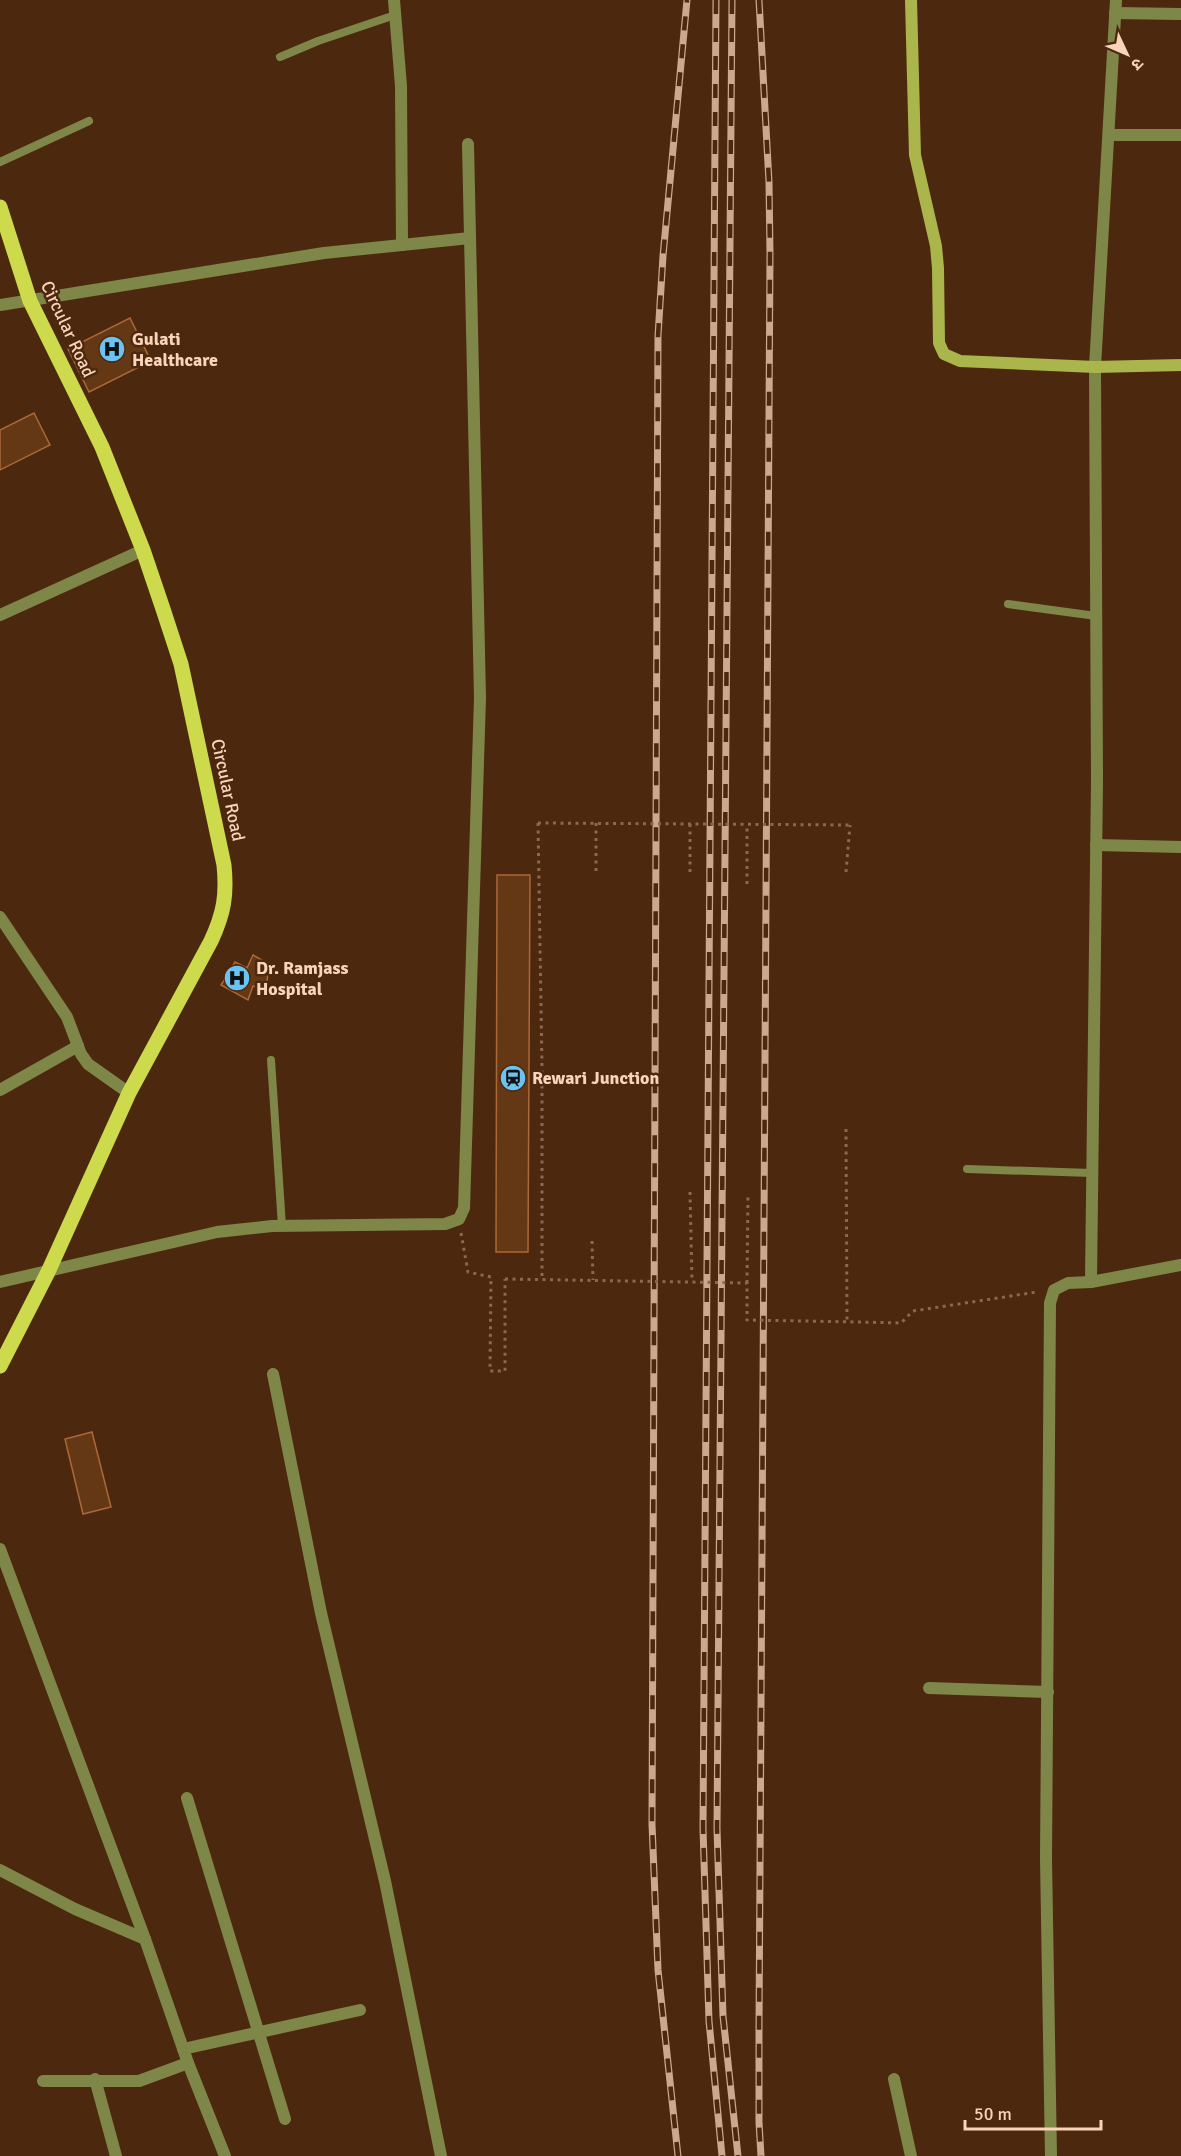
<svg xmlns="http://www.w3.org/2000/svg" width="1181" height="2156" font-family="Signika,'Noto Sans Devanagari',sans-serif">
<rect width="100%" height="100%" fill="#4c290e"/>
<g fill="#653815" stroke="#ac6837" stroke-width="1.5">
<polygon points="130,318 151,361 89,392 68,349"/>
<polygon points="34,413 50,445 0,470 0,430"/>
<polygon points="497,875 530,875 528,1252 496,1252"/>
<polygon points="253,955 269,964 266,990 253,986 248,1000 221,985 235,962 247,968"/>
<polygon points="92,1432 111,1507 83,1514 65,1439"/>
</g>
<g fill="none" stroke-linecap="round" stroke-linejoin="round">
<g stroke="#8c684e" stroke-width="3" stroke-dasharray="3 4.5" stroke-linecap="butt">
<polyline points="538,823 542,1067 542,1280"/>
<polyline points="596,823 596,873"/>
<polyline points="690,824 690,872"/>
<polyline points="846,872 850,825"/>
<polyline points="747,884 747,824"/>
<polyline points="846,1129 847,1322"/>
<polyline points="690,1192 692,1282"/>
<polyline points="461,1233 468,1272 491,1277 490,1371 505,1371 505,1279"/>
<polyline points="592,1241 593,1280"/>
<polyline points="747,1283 748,1193"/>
<polyline points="858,1322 901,1323 913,1311 1037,1292"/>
</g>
<g stroke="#7f8748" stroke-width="8">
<polyline points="280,57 318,41 395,15"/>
<polyline points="0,162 89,121"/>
<polyline points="1008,604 1096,616"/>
<polyline points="271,1060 282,1226"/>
<polyline points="967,1169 1092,1173"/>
</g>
<g stroke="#7f8748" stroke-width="12">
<polyline points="394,0 401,86 402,245"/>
<polyline points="1115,13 1181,14"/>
<polyline points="1109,135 1181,135"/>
<polyline points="0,305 324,253 470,238"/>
<polyline points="0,615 143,550"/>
<polyline points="1096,845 1181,847"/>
<polyline points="0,917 67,1017 81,1054 88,1064 129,1093"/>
<polyline points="0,1090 78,1046"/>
<polyline points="0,1282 217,1232 272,1226 445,1224 459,1219 464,1208 480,698 468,144"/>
<polyline points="1091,1282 1097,781 1095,367 1116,0"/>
<polyline points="273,1374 321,1613 385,1881 441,2156"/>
<polyline points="0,1549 145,1939 188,2063 225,2156"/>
<polyline points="929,1688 1048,1692"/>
<polyline points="187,1798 285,2119"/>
<polyline points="0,1870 75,1909 145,1939"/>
<polyline points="183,2049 360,2010"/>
<polyline points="95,2079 116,2156"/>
<polyline points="894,2079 911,2156"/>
<polyline points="43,2081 139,2081 188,2063"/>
<polyline points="1051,2156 1046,1859 1050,1303 1054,1290 1068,1283 1091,1282 1181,1265"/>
</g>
<polyline stroke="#aab64c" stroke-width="12" points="911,0 915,155 936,246 938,268 939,343 944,354 960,361 1095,367 1181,365"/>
<path stroke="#ccda4b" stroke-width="15" d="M0 207 30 301 102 447 143 550 163 609 181 664 224 865C227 895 224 913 211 941L129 1093 48 1272 0 1366"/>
<defs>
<g id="rail">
<polyline points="716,0 703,1828 709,2021 722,2156"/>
<polyline points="732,0 717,1828 723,2016 738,2156"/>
<polyline points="759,0 769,182 770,254 759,2028 759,2122 761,2156"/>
<polyline points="678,2156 658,1970 652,1824 658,336 663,256 687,0"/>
</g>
</defs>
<use href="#rail" stroke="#cda78e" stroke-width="7"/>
<use href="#rail" stroke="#4c290e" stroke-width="4.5" stroke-dasharray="14" stroke-linecap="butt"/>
<g stroke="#8c684e" stroke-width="3" stroke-dasharray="3 4.5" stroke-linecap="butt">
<polyline points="538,823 850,825"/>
<polyline points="505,1279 747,1283 747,1320 858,1322"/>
</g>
</g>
<defs>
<symbol id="hospital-disc" viewBox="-11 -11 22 22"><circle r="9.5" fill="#6cc3f2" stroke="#4c290e"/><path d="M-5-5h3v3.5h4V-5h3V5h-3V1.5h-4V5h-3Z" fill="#111"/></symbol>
<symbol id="station-disc" viewBox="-11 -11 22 22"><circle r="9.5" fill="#6cc3f2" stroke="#4c290e"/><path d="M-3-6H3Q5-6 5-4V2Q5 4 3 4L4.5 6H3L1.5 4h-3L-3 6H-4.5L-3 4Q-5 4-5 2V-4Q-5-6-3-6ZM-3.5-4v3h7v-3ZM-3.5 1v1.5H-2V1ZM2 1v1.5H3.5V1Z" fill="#111"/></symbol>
</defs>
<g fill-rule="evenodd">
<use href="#hospital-disc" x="97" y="334" width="30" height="30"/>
<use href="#hospital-disc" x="222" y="963" width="30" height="30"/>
<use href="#station-disc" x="498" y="1063" width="30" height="30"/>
</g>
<g text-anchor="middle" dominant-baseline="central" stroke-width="5" stroke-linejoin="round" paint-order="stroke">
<g font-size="18" fill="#f9d3ba" stroke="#4c290e">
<text transform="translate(68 329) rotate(65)">Circular Road</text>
<text transform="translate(228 790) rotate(78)">Circular Road</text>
</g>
<g font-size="18" font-weight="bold" fill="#f9d3ba" stroke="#4c290e" text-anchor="start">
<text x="132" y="339">Gulati<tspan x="132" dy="21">Healthcare</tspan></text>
<text x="256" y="968">Dr. Ramjass<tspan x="256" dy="21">Hospital</tspan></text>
<text x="532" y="1078">Rewari Junction</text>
</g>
</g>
<g transform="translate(1127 54) rotate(134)" stroke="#4c290e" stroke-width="4.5" paint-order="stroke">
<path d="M0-4.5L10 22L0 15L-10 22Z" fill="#f9d3ba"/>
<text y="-9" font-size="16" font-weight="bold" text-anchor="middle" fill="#f9d3ba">उ</text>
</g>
<path d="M965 2120v9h136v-9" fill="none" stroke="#f9d3ba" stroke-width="3"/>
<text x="974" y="2120" font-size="18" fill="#f9d3ba" stroke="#4c290e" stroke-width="4.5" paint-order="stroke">50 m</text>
</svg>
